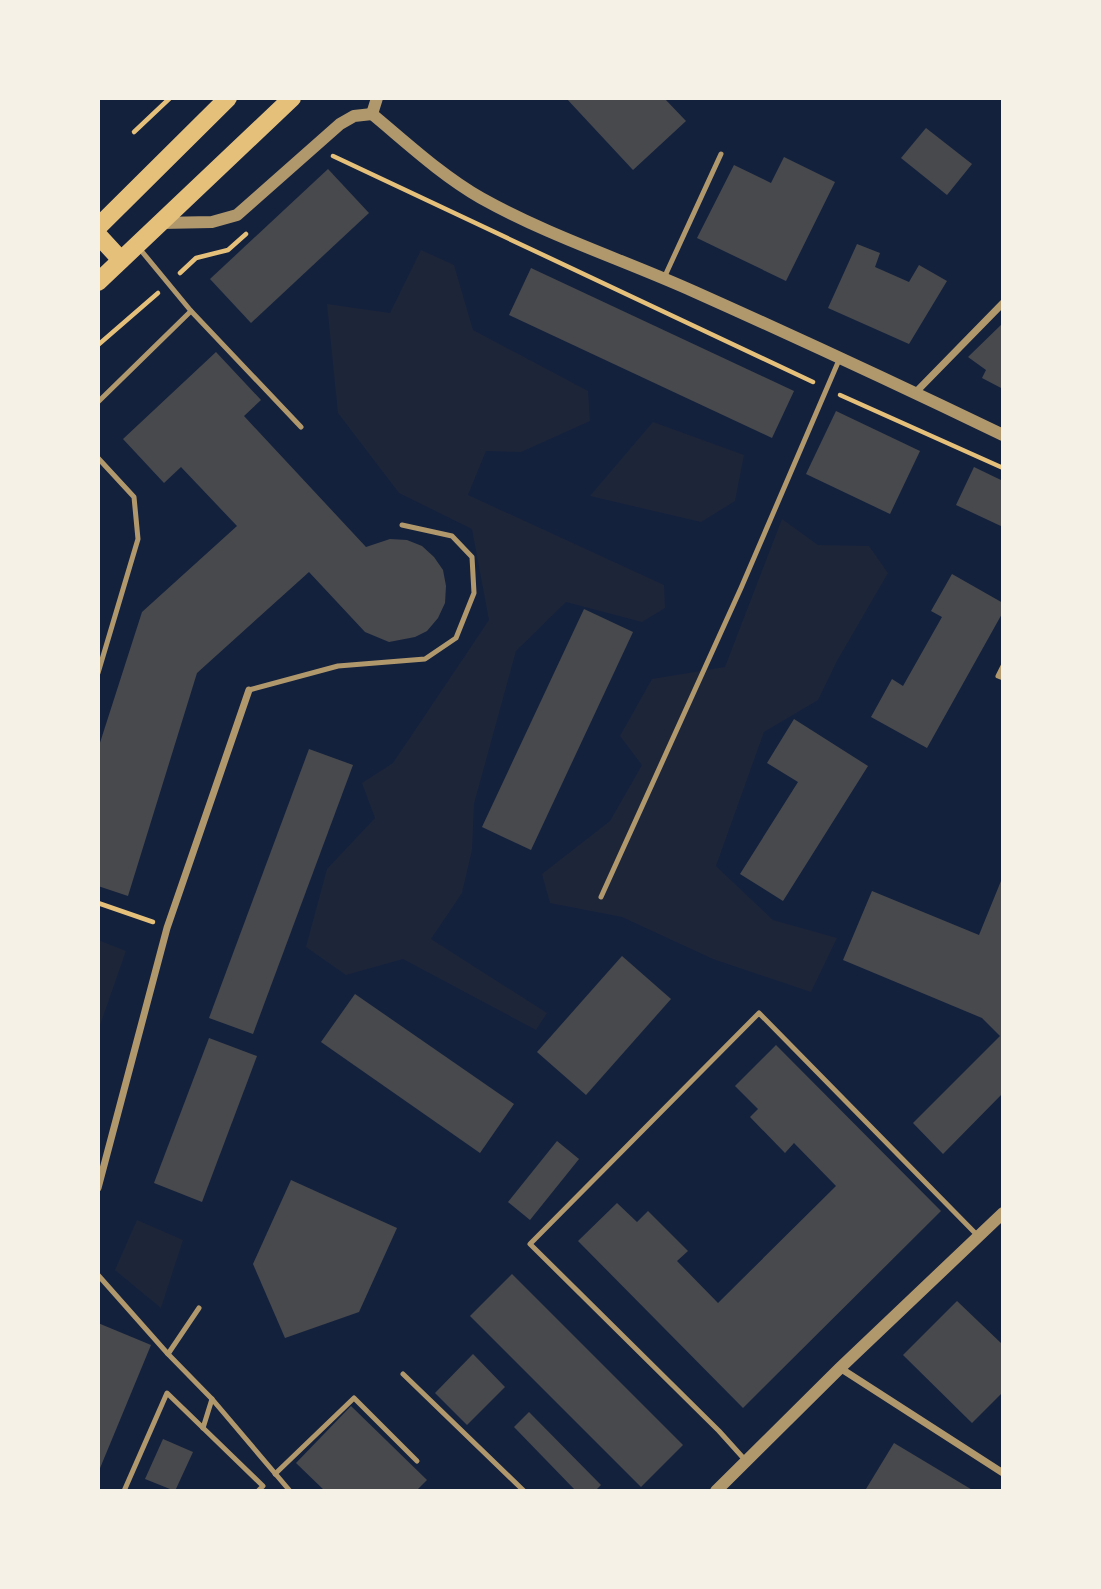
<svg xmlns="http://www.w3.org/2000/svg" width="1101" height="1589" font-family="Mulish,sans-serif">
<rect width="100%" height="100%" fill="#14213d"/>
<g fill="#1d2539">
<polygon points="421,250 454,265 473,330 588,391 590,421 521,452 486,451 468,495 664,585 665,608 642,622 566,602 516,651 474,804 472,850 462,893 431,939 547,1013 536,1030 403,959 346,975 306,947 327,869 375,818 362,783 393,763 489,620 472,529 399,493 338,413 327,304 390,313"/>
<polygon points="653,422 744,455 735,501 701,522 590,496"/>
<polygon points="782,519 818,545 869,546 888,573 837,661 818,700 764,732 716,866 773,920 837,938 811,992 713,959 622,917 550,903 542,874 610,821 642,765 620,736 652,679 725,667"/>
<polygon points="98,940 126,951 98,1031"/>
<polygon points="137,1220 183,1240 161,1308 115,1270"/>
</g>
<g fill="#48494c">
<polygon points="566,98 664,98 686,121 633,170"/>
<polygon points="926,128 972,164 947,195 901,158"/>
<polygon points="784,157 835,182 786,281 697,238 734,165 771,183"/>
<polygon points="328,169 369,213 251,323 210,279"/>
<polygon points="857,244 880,253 875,267 909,282 919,265 947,281 909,344 828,308"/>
<polygon points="531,268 794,391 772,438 509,315"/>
<polygon points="1003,323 1003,389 982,378 986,370 968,357"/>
<polygon points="216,352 261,400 244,416 366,547 390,539 407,540 422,546 434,557 443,570 446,586 445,603 438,618 427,631 415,637 389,642 365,632 309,572 197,673 128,896 98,886 98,749 142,612 237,526 181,467 164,483 123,439"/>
<polygon points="836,411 920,451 890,514 806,474"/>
<polygon points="974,467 1003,481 1003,527 956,505"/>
<polygon points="952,574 1003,603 1003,612 927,748 871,717 892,679 903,686 942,617 931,611"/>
<polygon points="584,609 633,632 531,850 482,827"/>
<polygon points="794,719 868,766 783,901 740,874 798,782 767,763"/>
<polygon points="309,749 353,765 253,1034 209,1018"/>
<polygon points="1003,876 1003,1093 943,1154 913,1123 1000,1036 982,1018 843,960 872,891 979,935"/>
<polygon points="622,956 671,999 586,1095 537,1052"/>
<polygon points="355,994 514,1104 480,1153 321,1042"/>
<polygon points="209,1038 257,1056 202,1202 154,1183"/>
<polygon points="776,1045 941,1211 743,1408 578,1241 617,1203 637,1222 648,1211 688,1251 677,1261 718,1303 836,1186 794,1143 785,1153 750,1117 758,1109 735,1086"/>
<polygon points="557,1141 579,1159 530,1220 508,1202"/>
<polygon points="291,1180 397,1228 359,1312 285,1338 253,1264"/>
<polygon points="512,1274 683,1445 641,1487 470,1316"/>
<polygon points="957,1301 1003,1345 1003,1392 972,1423 903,1355"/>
<polygon points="98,1323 151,1345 98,1473"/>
<polygon points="473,1354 505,1387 467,1425 435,1393"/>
<polygon points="351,1406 427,1480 416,1491 325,1491 296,1463"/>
<polygon points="529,1412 601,1485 595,1491 576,1491 514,1427"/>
<polygon points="163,1439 193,1452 175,1491 145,1479"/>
<polygon points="894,1443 974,1491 869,1491 866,1489"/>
</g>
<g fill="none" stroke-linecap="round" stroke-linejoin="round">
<g stroke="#e5c07b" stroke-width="4.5">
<polyline points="134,132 170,98"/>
<polyline points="333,156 813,382"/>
<polyline points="180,273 196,258 228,250 246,234"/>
<polyline points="98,345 158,293"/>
<polyline points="840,395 1003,468"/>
<polyline points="98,903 153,922"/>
</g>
<g stroke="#b1986c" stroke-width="5">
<polyline points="139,248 191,311 301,427"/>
<polyline points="664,278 721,154"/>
<polyline points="98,402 191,311"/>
<polyline points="98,458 134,497 138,539 98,673"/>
<polyline points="1003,666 998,676 1003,678"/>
<polyline points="249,690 338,666 425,659 456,638 474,593 472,557 452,536 402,525"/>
<polyline points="601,897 741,588 839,360"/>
<polyline points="98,1275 168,1354 212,1399 290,1491"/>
<polyline points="168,1354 199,1308"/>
<polyline points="403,1374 524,1491"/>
<polyline points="203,1428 212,1399"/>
<polyline points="746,1461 719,1431 530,1244 759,1013 979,1237"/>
<polyline points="275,1474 354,1398 417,1461"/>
<polyline points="124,1491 167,1393 263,1486 258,1491"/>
</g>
<g stroke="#b1986c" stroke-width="7">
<polyline points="915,393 1003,303"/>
<polyline points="98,1188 167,928 249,690"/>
<polyline points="840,1368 1003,1473"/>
</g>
<g stroke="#b1986c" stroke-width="12">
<path d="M372 114C407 143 441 175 481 198 549 236 624 260 695 292 798 338 901 386 1003 435"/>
<polyline points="372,114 377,98"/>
<polyline points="161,223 212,222 237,215 340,124 354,116 372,114"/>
<polyline points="716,1491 840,1368 1003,1213"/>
</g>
<g stroke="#e5c07b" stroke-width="18">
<polyline points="98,227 228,98"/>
<polyline points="98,235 121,260"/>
<polyline points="98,282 292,98"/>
</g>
</g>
<rect width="1101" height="1589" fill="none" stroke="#f6f1e7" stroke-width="200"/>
</svg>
